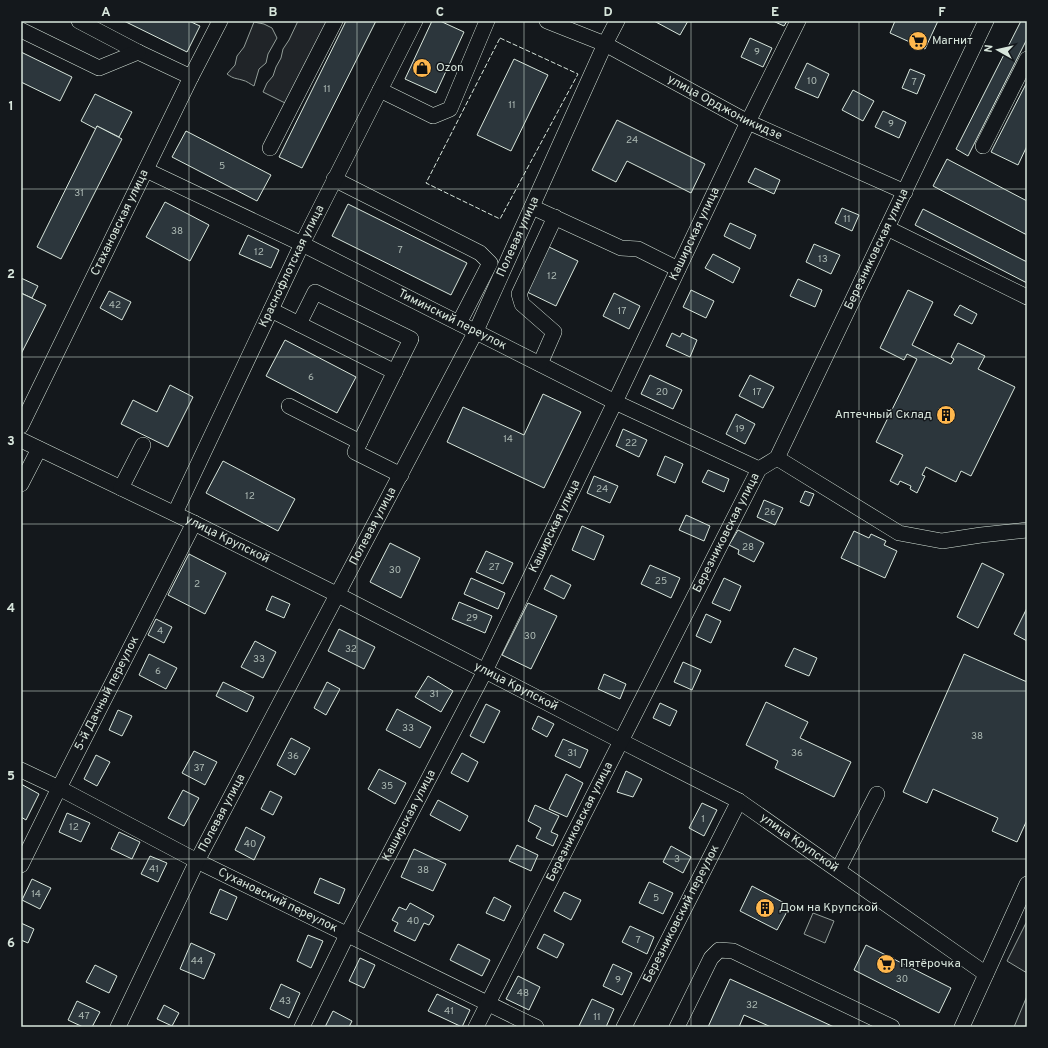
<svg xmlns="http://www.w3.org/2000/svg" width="1048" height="1048" font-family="Overpass,sans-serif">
<rect width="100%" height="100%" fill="#14181c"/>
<g fill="#202428" stroke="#939e99">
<polygon points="298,21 331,21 289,104 283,102 263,92 267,83 273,76 276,67 281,58 283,49 289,40"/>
<path d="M254 22 264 24 272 28 277 38 268 54 266 63 259 69 254 86C250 84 247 81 242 80 235 78 234 79 227 74L235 65 237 56 244 47Z"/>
<polygon points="813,913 834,921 825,943 804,934"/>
<polygon points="1027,921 1027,973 1007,961"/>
<polygon points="1027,990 1027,1027 1014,1027 1027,996"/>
</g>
<g fill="#2c363c" stroke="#d8e6dc">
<polygon points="124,21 189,21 200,26 187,52"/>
<polygon points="346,21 376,21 302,168 279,157"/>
<polygon points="432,21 440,21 464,32 436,93 405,79"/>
<polygon points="654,21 688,21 680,35"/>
<polygon points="773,21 787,21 784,26"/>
<polygon points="895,21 938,21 925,49 890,33"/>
<polygon points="1021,21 1027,21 1027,39 968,156 956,149"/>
<polygon points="750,38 772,48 763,67 741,57"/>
<polygon points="21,52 72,77 60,101 21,82"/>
<polygon points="514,59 548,75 511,151 477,135"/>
<polygon points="807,63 829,74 818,98 795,88"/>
<polygon points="910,69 925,75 917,94 902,88"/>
<polygon points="1027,82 1027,146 1018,165 991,152"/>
<polygon points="853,90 874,101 863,121 842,110"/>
<polygon points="95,94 132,112 119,137 97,126 96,129 81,121"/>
<polygon points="883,111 906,122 899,138 875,127"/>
<polygon points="617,120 705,164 691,193 627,161 616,182 592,170"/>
<polygon points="97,126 122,139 61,259 37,247"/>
<polygon points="186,131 271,175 257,201 172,157"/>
<polygon points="947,159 1027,201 1027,235 933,186"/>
<polygon points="755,168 780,180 774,194 748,182"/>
<polygon points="165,202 209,225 190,261 146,237"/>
<polygon points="348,204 467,263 451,295 332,236"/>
<polygon points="842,208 859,215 852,231 835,223"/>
<polygon points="923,209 1027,262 1027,283 915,225"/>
<polygon points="730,223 756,235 750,249 724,236"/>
<polygon points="248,235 279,250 271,268 239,254"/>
<polygon points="814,244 840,255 831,274 806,262"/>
<polygon points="547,246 578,261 556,306 525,291"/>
<polygon points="713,254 740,268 733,283 705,268"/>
<polygon points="21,278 38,286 32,298 21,293"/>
<polygon points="798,279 822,290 815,307 790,296"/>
<polygon points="691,290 714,301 706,318 683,307"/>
<polygon points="908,290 933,302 912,345 951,364 954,359 951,357 958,343 985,356 978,369 1015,387 971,476 961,471 956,482 926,467 922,475 925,476 917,493 910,489 911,486 900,481 898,485 890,481 903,455 876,442 917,359 907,354 904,360 880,348"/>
<polygon points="109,291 131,302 122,320 100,308"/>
<polygon points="21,293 46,305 21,354"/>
<polygon points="614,293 640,306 629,329 603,316"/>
<polygon points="960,305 977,314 972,324 954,315"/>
<polygon points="672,333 680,337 682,333 697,340 690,357 666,346"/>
<polygon points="285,340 356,377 337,413 266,376"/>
<polygon points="650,375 682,390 673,409 641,394"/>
<polygon points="750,375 774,387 763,408 739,396"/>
<polygon points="170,385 193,397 168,447 121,424 133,400 157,412"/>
<polygon points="543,394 581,412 544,488 447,442 463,407 524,435"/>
<polygon points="736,414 755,424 745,444 726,434"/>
<polygon points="623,429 647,440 639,457 616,446"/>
<polygon points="665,456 683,464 675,483 657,475"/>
<polygon points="223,461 295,499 278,531 206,493"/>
<polygon points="708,470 729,479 724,492 702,482"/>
<polygon points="594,476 618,486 610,503 587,493"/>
<polygon points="805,491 814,494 809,506 800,502"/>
<polygon points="764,500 783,508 775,525 757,517"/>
<polygon points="686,515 710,526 704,541 679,530"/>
<polygon points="582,526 604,536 594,560 572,550"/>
<polygon points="738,530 764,543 754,562 738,554 739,550 729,545"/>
<polygon points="854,531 869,538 871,534 886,541 884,545 897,551 885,578 841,558"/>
<polygon points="390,543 420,558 401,598 370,582"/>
<polygon points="486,551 513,563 503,584 476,572"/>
<polygon points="189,554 226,573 205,614 168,595"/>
<polygon points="982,563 1004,574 978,628 957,617"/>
<polygon points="650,565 680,578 671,598 641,584"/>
<polygon points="551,575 571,585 564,599 544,589"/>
<polygon points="471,578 505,593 498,609 464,594"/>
<polygon points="724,578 741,586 730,611 712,603"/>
<polygon points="272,596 290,604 284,618 266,610"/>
<polygon points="459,602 492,616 485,633 452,619"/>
<polygon points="528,603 557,616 531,669 502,655"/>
<polygon points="1027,608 1027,641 1014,634"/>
<polygon points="706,614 721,621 711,643 696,636"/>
<polygon points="156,619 172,627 164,643 148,635"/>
<polygon points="339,629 375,647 364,669 328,651"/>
<polygon points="255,641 276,652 263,678 241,667"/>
<polygon points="794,648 817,658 809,676 785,666"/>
<polygon points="149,654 177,668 166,689 139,675"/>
<polygon points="964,654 1027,682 1027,820 1017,842 992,831 998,818 933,789 927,803 903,792"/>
<polygon points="683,662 701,670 692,690 674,682"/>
<polygon points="604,674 626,684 620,699 598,689"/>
<polygon points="428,676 453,691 441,712 415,697"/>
<polygon points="223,682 254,697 247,712 216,696"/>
<polygon points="327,682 340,689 326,715 314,708"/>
<polygon points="766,702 808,722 800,738 851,762 834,797 775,768 778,761 746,745"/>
<polygon points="660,703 677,711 670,726 653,718"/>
<polygon points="486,704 500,711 484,743 470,736"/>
<polygon points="397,709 431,727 420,748 386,730"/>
<polygon points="118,710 132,716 122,736 109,730"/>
<polygon points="538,716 554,724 547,737 532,729"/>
<polygon points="291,738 310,748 295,775 277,765"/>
<polygon points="563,739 588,750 580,768 555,756"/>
<polygon points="194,751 217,762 205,785 182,773"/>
<polygon points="462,753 478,762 468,782 451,773"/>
<polygon points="96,755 110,762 97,786 84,779"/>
<polygon points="379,769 406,783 395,804 368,789"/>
<polygon points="626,771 642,779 633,797 617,792"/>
<polygon points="566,774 583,783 567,817 549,809"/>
<polygon points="21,784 39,794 26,820 21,817"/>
<polygon points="183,790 199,798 184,826 168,818"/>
<polygon points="270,791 282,797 273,815 261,809"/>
<polygon points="438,800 468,816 460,831 430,815"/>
<polygon points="702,803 717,810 704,836 689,828"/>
<polygon points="535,805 559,816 551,832 558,835 553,846 536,838 541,828 528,821"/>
<polygon points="67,813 90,823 81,842 59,832"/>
<polygon points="246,827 265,837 254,860 235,850"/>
<polygon points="119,832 140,842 132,859 111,849"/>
<polygon points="517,845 538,855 531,871 509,861"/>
<polygon points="671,846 691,857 683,873 663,862"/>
<polygon points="414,849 446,864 433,891 401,877"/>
<polygon points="150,856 167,863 158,882 141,874"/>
<polygon points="320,878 345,889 339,904 314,893"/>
<polygon points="32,879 51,888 40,909 22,900"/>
<polygon points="649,882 673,893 663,914 639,903"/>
<polygon points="752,886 790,906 777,930 740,911"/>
<polygon points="220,889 237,897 227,920 210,913"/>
<polygon points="564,892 581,900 571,920 554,911"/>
<polygon points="494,897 511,906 504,921 486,913"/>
<polygon points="410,903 434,916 429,925 424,923 415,941 394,931 398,923 392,920 399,907 406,910"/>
<polygon points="21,923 34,929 28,943 21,940"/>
<polygon points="630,926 654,937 647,954 622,942"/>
<polygon points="544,934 564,944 557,958 537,948"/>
<polygon points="308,935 323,941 311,968 297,961"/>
<polygon points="191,943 215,954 204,979 180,969"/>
<polygon points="458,944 490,960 482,976 450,960"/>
<polygon points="866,945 951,988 939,1013 854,970"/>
<polygon points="360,958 375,965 364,988 349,981"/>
<polygon points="613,964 632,973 622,995 603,986"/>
<polygon points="95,965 117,976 109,993 86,982"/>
<polygon points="518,976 540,987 529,1010 506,999"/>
<polygon points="730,979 765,995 834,1027 771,1027 744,1015 739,1027 708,1027"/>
<polygon points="281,984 300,993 289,1018 270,1009"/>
<polygon points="437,994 470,1010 462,1027 428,1011"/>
<polygon points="592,999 614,1009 606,1027 582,1027 579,1026"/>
<polygon points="77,1001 100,1012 92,1027 83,1027 68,1020"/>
<polygon points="164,1005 179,1013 172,1026 157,1019"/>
<polygon points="333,1011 352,1021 349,1027 325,1027"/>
</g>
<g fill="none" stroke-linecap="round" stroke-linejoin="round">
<defs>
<g id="minor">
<polyline points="79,21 138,52 191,77"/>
<path id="s1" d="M547 21 605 44 748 122 905 192"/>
<polyline points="21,30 99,68 138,52"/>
<polyline points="380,90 433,116 450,109 487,21"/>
<polyline points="983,146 1027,59"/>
<polyline points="270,148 335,21"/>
<path id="s2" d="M146 170 302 244 615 402 759 469"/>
<polyline points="334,179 480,253 490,263 459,323"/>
<polyline points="532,207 621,248 638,249 678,269"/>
<polyline points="887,228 1027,297"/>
<polyline points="271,310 299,324 315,292 411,339 355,452 401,475"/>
<polyline points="299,324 395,372"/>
<polyline points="540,364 554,332 522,304 519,294 555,217"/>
<polyline points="289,406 360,442"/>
<path id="s3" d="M21 426 191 77 220 21"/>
<path id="s4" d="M21 440 194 523 338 595 621 741 739 801 986 974"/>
<polyline points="777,458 899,533 942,541 981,535 1027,530"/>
<polyline points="21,484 39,449"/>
<polyline points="121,488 143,445"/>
<path id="s5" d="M175 513 302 244 415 21"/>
<path id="s6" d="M21 770 59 788 197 861 536 1027"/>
<path id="s7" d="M21 865 59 788 194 523"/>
<polyline points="838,870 877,794"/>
<path id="s8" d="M118 1027 197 861 476 331 605 44 617 21"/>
<path id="s9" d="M302 1027 347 935 485 671 615 402 748 122 798 21"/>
<path id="s10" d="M476 1027 759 469 777 458 986 21"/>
<path id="s11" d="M624 1027 739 801"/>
<polyline points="677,1027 711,958 719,950 733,951 892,1027"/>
<polyline points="962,1027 1027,884"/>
</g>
</defs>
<use href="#minor" stroke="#d8e6dc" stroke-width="16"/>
<use href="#minor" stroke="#14181c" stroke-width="15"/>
<polygon stroke="#d8e6dc" stroke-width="1" stroke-dasharray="5 2" stroke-linecap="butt" points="500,38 578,74 500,219 426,183"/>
</g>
<path fill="none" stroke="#d8e6dc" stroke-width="1" stroke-opacity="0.55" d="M189 21V1027M357 21V1027M524 21V1027M691 21V1027M859 21V1027M21 189H1027M21 357H1027M21 524H1027M21 691H1027M21 859H1027"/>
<defs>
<symbol id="supermarket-disc" viewBox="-11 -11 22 22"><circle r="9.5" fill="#ffb74d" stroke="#14181c"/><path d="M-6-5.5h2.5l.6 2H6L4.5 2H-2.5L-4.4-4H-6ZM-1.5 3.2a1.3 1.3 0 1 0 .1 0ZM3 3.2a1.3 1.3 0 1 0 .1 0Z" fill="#111"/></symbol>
<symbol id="shop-disc" viewBox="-11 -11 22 22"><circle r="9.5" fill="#ffb74d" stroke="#14181c"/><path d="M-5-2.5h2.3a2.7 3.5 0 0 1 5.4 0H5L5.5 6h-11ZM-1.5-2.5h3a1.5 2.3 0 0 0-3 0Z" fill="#111"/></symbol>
<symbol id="building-disc" viewBox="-11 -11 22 22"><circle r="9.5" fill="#ffb74d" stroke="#14181c"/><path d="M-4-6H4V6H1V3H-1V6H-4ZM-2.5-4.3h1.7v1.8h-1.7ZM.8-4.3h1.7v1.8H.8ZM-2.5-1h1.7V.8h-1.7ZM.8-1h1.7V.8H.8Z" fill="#111"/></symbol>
</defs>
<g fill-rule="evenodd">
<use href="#supermarket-disc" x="907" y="30" width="22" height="22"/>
<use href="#shop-disc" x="411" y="57" width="22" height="22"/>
<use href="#building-disc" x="935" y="404" width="22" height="22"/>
<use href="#building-disc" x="754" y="897" width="22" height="22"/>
<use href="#supermarket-disc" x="875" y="953" width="22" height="22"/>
</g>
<g text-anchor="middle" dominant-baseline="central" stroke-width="3" stroke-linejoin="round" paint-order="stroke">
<g font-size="10" fill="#adbab4">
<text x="757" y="52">9</text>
<text x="812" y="81">10</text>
<text x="914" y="82">7</text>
<text x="327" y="89">11</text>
<text x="512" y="105">11</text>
<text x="891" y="124">9</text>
<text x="632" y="140">24</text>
<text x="222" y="166">5</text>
<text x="79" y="193">31</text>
<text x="847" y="219">11</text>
<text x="177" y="231">38</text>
<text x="400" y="250">7</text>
<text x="259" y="252">12</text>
<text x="823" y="259">13</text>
<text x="552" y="276">12</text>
<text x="115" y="305">42</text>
<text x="622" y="311">17</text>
<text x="311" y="377">6</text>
<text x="662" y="392">20</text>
<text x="757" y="392">17</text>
<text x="740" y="429">19</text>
<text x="508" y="439">14</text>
<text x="631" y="443">22</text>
<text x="602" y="489">24</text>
<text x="250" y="496">12</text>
<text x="770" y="512">26</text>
<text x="748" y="547">28</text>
<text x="494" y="567">27</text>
<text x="395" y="570">30</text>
<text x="661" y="581">25</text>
<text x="197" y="584">2</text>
<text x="472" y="618">29</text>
<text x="160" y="631">4</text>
<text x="530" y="636">30</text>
<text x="351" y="649">32</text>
<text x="259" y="659">33</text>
<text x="158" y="671">6</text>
<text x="434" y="694">31</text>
<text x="408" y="728">33</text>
<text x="977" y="736">38</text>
<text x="572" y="753">31</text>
<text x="797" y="753">36</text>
<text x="293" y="756">36</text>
<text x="199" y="768">37</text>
<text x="387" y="786">35</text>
<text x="703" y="819">1</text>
<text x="74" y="827">12</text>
<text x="250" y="844">40</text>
<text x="677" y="859">3</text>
<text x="154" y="869">41</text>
<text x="423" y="870">38</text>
<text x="36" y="894">14</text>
<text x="656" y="898">5</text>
<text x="413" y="921">40</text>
<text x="638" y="940">7</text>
<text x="197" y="961">44</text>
<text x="902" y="979">30</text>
<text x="618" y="980">9</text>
<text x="523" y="993">48</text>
<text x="285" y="1001">43</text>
<text x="752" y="1005">32</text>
<text x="449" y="1011">41</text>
<text x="84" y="1016">47</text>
<text x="597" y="1017">11</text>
</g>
<g font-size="12" fill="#d8e6dc" stroke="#14181c" text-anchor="start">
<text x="932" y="41">Магнит</text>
<text x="436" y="68">Ozon</text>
<text x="932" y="415" text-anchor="end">Аптечный Склад</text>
<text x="779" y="908">Дом на Крупской</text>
<text x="900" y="964">Пятёрочка</text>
</g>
<g font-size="12" fill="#d8e6dc" stroke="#14181c">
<text stroke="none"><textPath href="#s1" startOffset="198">улица Орджоникидзе</textPath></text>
<text stroke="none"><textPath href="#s3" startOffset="226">Стахановская улица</textPath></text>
<text stroke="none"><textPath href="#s9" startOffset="885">Каширская улица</textPath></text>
<text stroke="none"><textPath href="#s8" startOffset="886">Полевая улица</textPath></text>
<text stroke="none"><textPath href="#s10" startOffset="878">Березниковская улица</textPath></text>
<text stroke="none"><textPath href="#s5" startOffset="273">Краснофлотская улица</textPath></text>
<text stroke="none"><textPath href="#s2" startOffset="341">Тиминский переулок</textPath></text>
<text stroke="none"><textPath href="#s8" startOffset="562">Полевая улица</textPath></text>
<text stroke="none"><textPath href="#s9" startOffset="561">Каширская улица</textPath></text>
<text stroke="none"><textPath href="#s10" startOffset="554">Березниковская улица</textPath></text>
<text stroke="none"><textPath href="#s4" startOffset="229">улица Крупской</textPath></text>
<text stroke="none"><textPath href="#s4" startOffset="553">улица Крупской</textPath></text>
<text stroke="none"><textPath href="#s7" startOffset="192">5-й Дачный переулок</textPath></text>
<text stroke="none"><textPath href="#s8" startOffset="238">Полевая улица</textPath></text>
<text stroke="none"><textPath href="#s9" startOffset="237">Каширская улица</textPath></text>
<text stroke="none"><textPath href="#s10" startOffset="230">Березниковская улица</textPath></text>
<text stroke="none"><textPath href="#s4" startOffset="877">улица Крупской</textPath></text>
<text stroke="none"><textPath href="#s6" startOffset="288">Сухановский переулок</textPath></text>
<text stroke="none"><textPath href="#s11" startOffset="127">Березниковский переулок</textPath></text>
</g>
</g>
<rect width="1048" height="1048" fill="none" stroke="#14181c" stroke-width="44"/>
<g transform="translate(998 50) rotate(278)" stroke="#14181c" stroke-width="3" paint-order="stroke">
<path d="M0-3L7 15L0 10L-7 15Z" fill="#d8e6dc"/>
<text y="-6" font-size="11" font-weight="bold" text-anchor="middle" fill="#d8e6dc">N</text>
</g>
<rect x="22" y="22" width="1004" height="1004" fill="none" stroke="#d8e6dc" stroke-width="1.5"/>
<g font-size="13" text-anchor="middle" font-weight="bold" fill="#d8e6dc">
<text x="106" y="16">A</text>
<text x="273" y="16">B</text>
<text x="440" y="16">C</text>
<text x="608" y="16">D</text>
<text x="775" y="16">E</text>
<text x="942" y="16">F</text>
<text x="11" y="110">1</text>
<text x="11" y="278">2</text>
<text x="11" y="445">3</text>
<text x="11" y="612">4</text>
<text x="11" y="780">5</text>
<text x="11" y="947">6</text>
</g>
</svg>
